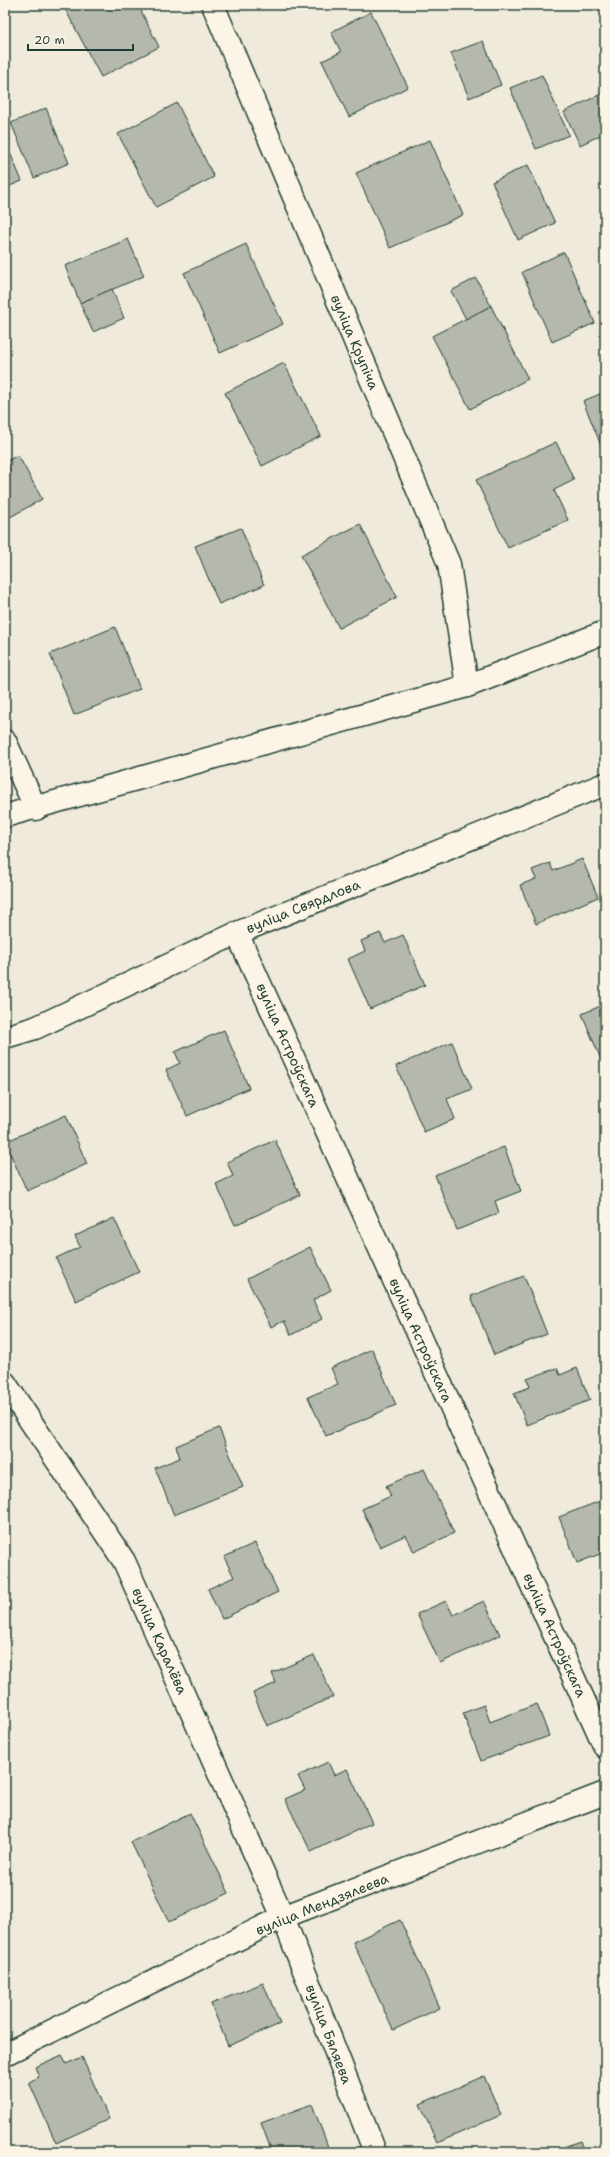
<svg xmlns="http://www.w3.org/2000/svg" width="610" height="2157" font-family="'Shantell Sans',sans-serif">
<rect width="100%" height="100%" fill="#efeada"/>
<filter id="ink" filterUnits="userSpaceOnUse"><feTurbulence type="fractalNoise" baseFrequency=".025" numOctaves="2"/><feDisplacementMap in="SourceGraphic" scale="8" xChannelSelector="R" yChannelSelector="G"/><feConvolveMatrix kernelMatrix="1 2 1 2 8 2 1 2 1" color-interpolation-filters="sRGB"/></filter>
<g filter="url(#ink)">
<g fill="#b5b9ad" stroke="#1f3d34">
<polygon points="63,5 138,5 159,47 101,77"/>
<polygon points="371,12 408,87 349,117 322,61 341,52 331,32"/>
<polygon points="483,41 501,85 469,98 451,53"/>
<polygon points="542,75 569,135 536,149 510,88"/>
<polygon points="605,92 605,133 580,145 564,112"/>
<polygon points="177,103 214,177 156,207 118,134"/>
<polygon points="46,108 69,163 34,178 11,123"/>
<polygon points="430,140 463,215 390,248 356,173"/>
<polygon points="5,141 22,181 5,188"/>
<polygon points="528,165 555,223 518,240 492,182"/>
<polygon points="128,239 144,276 80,303 65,266"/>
<polygon points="246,244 283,324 220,353 184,273"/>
<polygon points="564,252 595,323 552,342 522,272"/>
<polygon points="476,278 491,306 466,319 451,291"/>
<polygon points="112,289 124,318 93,332 80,303"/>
<polygon points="491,306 528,379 470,409 432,336"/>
<polygon points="284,363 321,436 262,466 225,393"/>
<polygon points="605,392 605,455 583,401"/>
<polygon points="556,442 574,480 554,490 568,520 508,548 476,480"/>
<polygon points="18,455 42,499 5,520 5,462"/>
<polygon points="360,524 397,597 339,628 301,555"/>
<polygon points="241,528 264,585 219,604 195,546"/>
<polygon points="115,627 140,689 74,715 50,654"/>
<polygon points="582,859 598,897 536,924 520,885 536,879 532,870 550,863 553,871"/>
<polygon points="380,933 385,943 403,935 425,985 370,1009 348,959 365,951 361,941"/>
<polygon points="605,1004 605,1069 582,1014"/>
<polygon points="224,1030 249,1088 187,1116 166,1070 180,1063 175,1052"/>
<polygon points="452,1042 472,1089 447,1099 455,1119 424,1132 396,1066"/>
<polygon points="66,1115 87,1164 27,1191 5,1142"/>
<polygon points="275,1140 300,1195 235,1225 216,1184 233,1176 227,1162"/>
<polygon points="504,1147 521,1191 495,1201 499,1213 457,1230 435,1175"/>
<polygon points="114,1218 139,1272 76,1301 56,1258 80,1247 75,1236"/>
<polygon points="310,1247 331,1290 313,1300 322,1319 291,1335 284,1321 271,1327 247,1279"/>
<polygon points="524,1276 547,1334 494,1355 471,1296"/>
<polygon points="372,1349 396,1405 326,1436 308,1397 338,1384 331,1368"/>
<polygon points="557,1368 560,1375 577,1368 590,1400 527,1425 514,1393 530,1387 527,1379"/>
<polygon points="219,1428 243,1487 174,1515 155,1468 180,1458 176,1446"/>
<polygon points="424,1469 454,1533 414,1552 406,1535 380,1547 362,1509 391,1496 386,1486"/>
<polygon points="600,1501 605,1514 605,1552 577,1563 559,1517"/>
<polygon points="255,1543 278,1592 222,1619 208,1589 234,1577 224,1557"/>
<polygon points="446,1601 453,1615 484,1601 500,1635 440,1663 417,1614"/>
<polygon points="314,1655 333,1697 267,1726 253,1693 276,1683 272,1673"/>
<polygon points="537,1704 549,1736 481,1761 463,1713 484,1705 490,1722"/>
<polygon points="328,1762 334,1775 347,1769 372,1823 311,1852 285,1799 305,1790 298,1776"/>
<polygon points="190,1813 229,1893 169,1922 131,1842"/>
<polygon points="400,1920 440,2008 393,2030 353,1942"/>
<polygon points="263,1983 280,2024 228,2046 211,2004"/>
<polygon points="62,2055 66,2064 82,2057 109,2119 56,2143 29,2082 39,2077 35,2067"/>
<polygon points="484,2076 501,2115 437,2143 420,2104"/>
<polygon points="312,2104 330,2152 272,2152 261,2123"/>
<polygon points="580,2141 584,2152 550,2152"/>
</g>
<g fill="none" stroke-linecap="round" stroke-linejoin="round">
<defs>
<g id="minor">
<polyline points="213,5 449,564 467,686"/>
<polyline points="5,741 36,809"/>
<polyline points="5,816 467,686 605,632"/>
<polyline points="237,933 605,1747"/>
<polyline points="5,1383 124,1561 283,1917 375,2152"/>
<polyline points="5,2054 283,1917 605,1793"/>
</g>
<polyline id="tertiary" points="5,1037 35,1028 237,933 605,784"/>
</defs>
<use href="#minor" stroke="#1f3d34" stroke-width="25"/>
<use href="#tertiary" stroke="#1f3d34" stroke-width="25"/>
<use href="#minor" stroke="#fcf5e5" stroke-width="22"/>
<use href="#tertiary" stroke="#fcf5e5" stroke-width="22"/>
</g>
</g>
<g text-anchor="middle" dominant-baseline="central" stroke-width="3" stroke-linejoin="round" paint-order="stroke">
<g font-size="14" fill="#1f3d34" stroke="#fcf5e5">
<text transform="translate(355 342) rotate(67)">вуліца Крупіча</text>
<text transform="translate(303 906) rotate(-22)">вуліца Свярдлова</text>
<text transform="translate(288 1045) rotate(66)">вуліца Астроўскага</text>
<text transform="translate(421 1340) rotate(66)">вуліца Астроўскага</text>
<text transform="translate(555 1635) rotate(66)">вуліца Астроўскага</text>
<text transform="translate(160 1641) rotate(66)">вуліца Каралёва</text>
<text transform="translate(322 1904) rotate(-22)">вуліца Мендзялеева</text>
<text transform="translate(329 2034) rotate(69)">вуліца Бяляева</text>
</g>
</g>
<rect width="610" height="2157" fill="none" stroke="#fcf5e5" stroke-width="20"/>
<rect x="10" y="10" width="590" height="2137" fill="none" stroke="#1f3d34" stroke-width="1.5" filter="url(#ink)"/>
<path d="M28 44v6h105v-6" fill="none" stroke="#1f3d34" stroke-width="2"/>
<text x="34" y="44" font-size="12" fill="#1f3d34" stroke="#fcf5e5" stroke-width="3" paint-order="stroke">20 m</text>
</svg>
